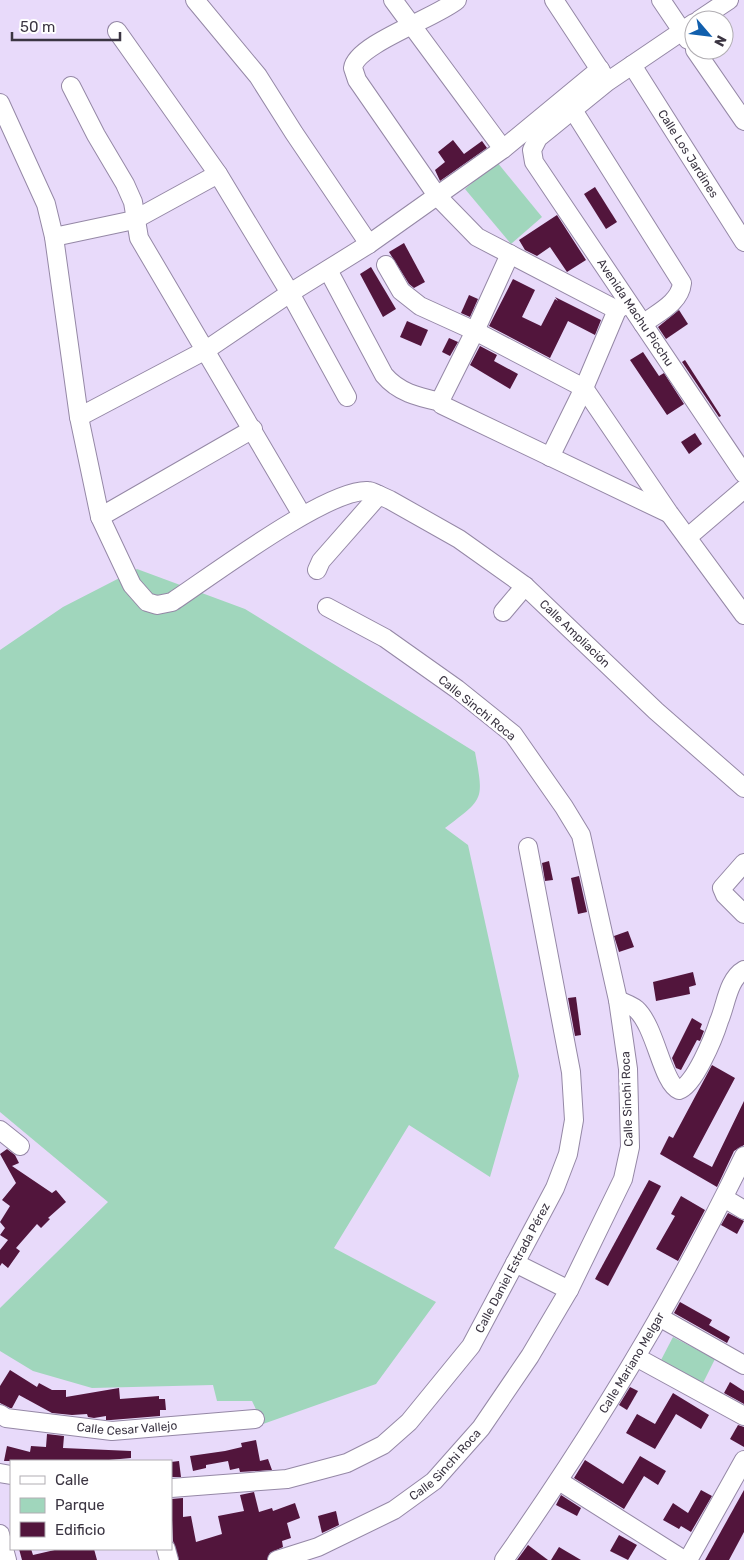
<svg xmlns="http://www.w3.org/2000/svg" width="744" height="1560" font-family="Rubik,sans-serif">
<rect width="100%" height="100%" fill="#e8dafa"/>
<g fill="#a0d6bc">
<polygon points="497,162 542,217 511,244 465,189"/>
<path d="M137 569 245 609 475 752C484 801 484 798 445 828L468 845 519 1076 490 1177 409 1125 334 1248 436 1302 376 1384 263 1424 252 1401H217L213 1385 92 1388 33 1371 0 1351V1308L108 1202 0 1112V650L63 607Z"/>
<polygon points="673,1337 715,1359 702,1385 660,1362"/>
</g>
<g fill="#52153c">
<polygon points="453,140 464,154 482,141 487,148 440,181 435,170 445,162 438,152"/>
<polygon points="595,187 617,222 606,229 584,194"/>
<polygon points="557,215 586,260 567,272 550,247 537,256 525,250 519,240"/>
<polygon points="404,243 425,282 414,288 409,284 389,252"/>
<polygon points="371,267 396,309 383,317 360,274"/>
<polygon points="513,279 535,290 522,317 541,326 555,299 558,301 555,297 601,320 595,335 568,321 550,358 489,326"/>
<polygon points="469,295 478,299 470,317 461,313"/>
<polygon points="679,310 688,324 666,339 658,327"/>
<polygon points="407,321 428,330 421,346 400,337"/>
<polygon points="449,338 458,342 450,356 442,352"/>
<polygon points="480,346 497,355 494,361 518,374 510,389 470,365"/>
<polygon points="643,352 659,376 664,373 684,404 667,415 630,360"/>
<polygon points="685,360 721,416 719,417 682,362"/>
<polygon points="695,433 702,444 689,454 681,442"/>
<polygon points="549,861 553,880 545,881 542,863"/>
<polygon points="579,876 587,912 578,914 571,878"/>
<polygon points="628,931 634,947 619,952 614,936"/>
<polygon points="693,972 696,985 689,987 690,994 656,1001 653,982"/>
<polygon points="576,997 581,1035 575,1036 568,998"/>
<polygon points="692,1018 702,1024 700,1029 704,1031 700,1041 697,1040 681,1070 676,1068 672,1058"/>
<polygon points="712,1065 735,1078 693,1157 712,1167 744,1101 744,1145 734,1151 717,1187 660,1154 669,1136 673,1138"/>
<polygon points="7,1149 15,1155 19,1163 12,1166 52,1193 56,1190 66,1202 48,1218 50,1219 41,1228 37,1224 16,1248 20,1251 8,1268 2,1263 0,1266 0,1250 8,1240 0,1235 5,1228 0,1222 10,1206 2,1200 16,1183 0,1154"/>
<polygon points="649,1180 661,1186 608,1286 595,1279"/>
<polygon points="681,1196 705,1210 678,1261 656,1249 675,1216 671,1214"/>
<polygon points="728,1213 744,1221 737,1234 721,1225"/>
<polygon points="680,1302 712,1320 709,1325 730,1337 727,1343 674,1313"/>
<polygon points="10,1370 37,1387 39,1383 52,1390 66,1390 66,1397 119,1388 120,1399 159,1396 159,1399 165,1399 166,1410 160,1410 160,1416 111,1420 106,1420 106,1416 94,1418 88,1417 87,1414 72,1415 52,1413 19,1395 12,1408 10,1408 0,1403 0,1386"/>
<polygon points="730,1382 744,1391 744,1404 724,1393"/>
<polygon points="630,1387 638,1391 627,1410 619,1405"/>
<polygon points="673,1393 709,1415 701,1429 676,1414 655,1449 626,1433 637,1414 655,1424"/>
<polygon points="738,1425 744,1427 744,1447 730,1439"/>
<polygon points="47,1434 64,1436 63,1448 131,1451 131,1458 98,1461 4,1461 7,1446 30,1452 31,1446 46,1447"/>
<polygon points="256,1440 260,1461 268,1459 272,1470 240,1472 239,1468 230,1470 228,1461 206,1465 206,1468 193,1471 190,1456 225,1451 242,1447 241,1443"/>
<polygon points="640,1456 666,1471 658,1485 644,1476 624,1509 574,1478 585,1460 623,1484"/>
<polygon points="179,1461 181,1477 171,1477 171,1462"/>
<polygon points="701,1490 712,1496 691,1532 681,1526 679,1529 663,1520 673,1503 688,1513"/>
<polygon points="744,1490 744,1532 729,1560 705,1560"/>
<polygon points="254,1492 259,1512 272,1508 273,1511 295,1503 300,1518 287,1523 291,1538 282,1541 283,1547 270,1553 267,1560 179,1560 173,1541 171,1499 183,1498 183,1517 191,1516 196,1542 222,1534 218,1516 244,1511 240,1495"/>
<polygon points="561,1495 581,1508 577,1516 556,1505"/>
<polygon points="336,1511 339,1525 322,1533 318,1516"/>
<polygon points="619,1535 637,1545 628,1560 610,1551"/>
<polygon points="528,1545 548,1560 517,1560"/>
<polygon points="559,1547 581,1560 551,1560"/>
<polygon points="19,1549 31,1549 33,1555 59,1549 94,1549 97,1560 22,1560"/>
</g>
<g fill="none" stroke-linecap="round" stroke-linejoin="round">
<defs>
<g id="minor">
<polyline points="195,0 258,76 294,133 369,244"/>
<polyline points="393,0 503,149"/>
<path d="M457 0C438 17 356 44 353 68L357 80 438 197 477 237 617 310"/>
<polyline points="554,0 606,79"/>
<polyline points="661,0 688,40"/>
<polyline points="699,20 729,0"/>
<path id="s1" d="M694 23 607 82 538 138 532 150 534 162 744 474"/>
<polyline points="117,31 218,174 290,293 347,397"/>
<polyline points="695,50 744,121"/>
<path id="s2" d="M632 65 744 242"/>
<polyline points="71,86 96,135 125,184 133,202 139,238 302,515"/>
<path d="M0 103 46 204 54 237 79 417 100 517 132 585 147 602 157 605 172 602C210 577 328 488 368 491 372 491 376 494 379 495"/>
<path d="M573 110 682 283C680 303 657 313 643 324"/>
<polyline points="54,237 134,220 218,174"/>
<polyline points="510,254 475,331 442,397 442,405 668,513"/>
<polyline points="386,265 401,291 420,306 475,331 584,388 669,513 744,615"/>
<path d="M328 270 384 375C399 393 419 397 441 402"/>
<polyline points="79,417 206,350 290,293 369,244 503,149 600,69"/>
<polyline points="550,457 584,388 617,310 626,304"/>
<polyline points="100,517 253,429"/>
<polyline points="688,537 744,489"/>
<path id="s3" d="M317 570 321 561 379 495 390 500 459 539 525 586 656 711 744 788"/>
<polyline points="503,612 525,586"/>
<polyline points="744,863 722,888 725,895 744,914"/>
<path d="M618 1000C624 1003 631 1005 636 1009 656 1027 662 1083 679 1090 694 1086 714 1037 719 1021 726 1005 728 979 744 970"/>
<polyline points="0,1130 20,1146"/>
<polyline points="724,1198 744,1210"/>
<polyline points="515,1263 569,1290"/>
<polyline points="659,1317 744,1365"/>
<polyline points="636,1357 744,1416"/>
<path id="s4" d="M0 1414 6 1418 112 1431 255 1419"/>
<polyline points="0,1473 11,1475"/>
<polyline points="559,1481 684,1560"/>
<path id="s5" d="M171 1488 287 1479 347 1463 383 1445 409 1422 471 1346 555 1188 568 1154 574 1120 571 1072 528 847"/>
<polyline points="0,1534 7,1560"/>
<polyline points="166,1549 169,1560"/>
<path id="s6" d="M277 1560 318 1547 394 1510 434 1481 481 1428 530 1356 569 1290 623 1179 630 1147 628 1069 618 1000 581 835 564 807 513 734 457 689 385 638 327 607"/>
<path id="s7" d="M504 1560C594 1432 676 1297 744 1156"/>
<polyline points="688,1560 744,1460"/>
</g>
</defs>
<use href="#minor" stroke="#9588a6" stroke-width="20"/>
<use href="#minor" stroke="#fff" stroke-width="18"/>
</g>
<g text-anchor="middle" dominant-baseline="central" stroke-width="5" stroke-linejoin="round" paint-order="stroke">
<g font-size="12" fill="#3b3542" stroke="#fff">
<text stroke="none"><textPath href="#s2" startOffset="105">Calle Los Jardines</textPath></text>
<text stroke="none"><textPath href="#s1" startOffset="401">Avenida Machu Picchu</textPath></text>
<text stroke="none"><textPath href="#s3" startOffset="339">Calle Ampliación</textPath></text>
<text transform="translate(477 708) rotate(39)">Calle Sinchi Roca</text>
<text transform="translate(627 1099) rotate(-92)">Calle Sinchi Roca</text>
<text stroke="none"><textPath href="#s5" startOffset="440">Calle Daniel Estrada Pérez</textPath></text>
<text stroke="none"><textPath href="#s7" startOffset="235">Calle Mariano Melgar</textPath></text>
<text stroke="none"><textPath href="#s4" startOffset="129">Calle Cesar Vallejo</textPath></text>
<text stroke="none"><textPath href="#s6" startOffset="196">Calle Sinchi Roca</textPath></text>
</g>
</g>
<rect x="10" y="1460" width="162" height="90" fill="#ffffff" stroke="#b1aeb3"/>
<rect x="20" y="1476" width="25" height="8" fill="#ffffff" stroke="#b1aeb3"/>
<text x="55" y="1485" font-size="15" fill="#3b3542">Calle</text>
<rect x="20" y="1498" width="25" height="15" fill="#a0d6bc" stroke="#b1aeb3"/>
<text x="55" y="1510" font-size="15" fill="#3b3542">Parque</text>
<rect x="20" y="1522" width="25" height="15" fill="#52153c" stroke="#b1aeb3"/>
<text x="55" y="1535" font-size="15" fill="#3b3542">Edificio</text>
<g transform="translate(709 35) rotate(118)"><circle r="24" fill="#ffffff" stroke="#b1aeb3"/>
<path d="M0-4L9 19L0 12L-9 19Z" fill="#115fad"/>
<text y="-8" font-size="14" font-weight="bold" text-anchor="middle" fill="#3b3542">N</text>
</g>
<path d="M12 32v8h108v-8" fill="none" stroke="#3b3542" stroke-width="2.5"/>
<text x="20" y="32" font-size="15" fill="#3b3542" stroke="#ffffff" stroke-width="4" paint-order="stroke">50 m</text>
</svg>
